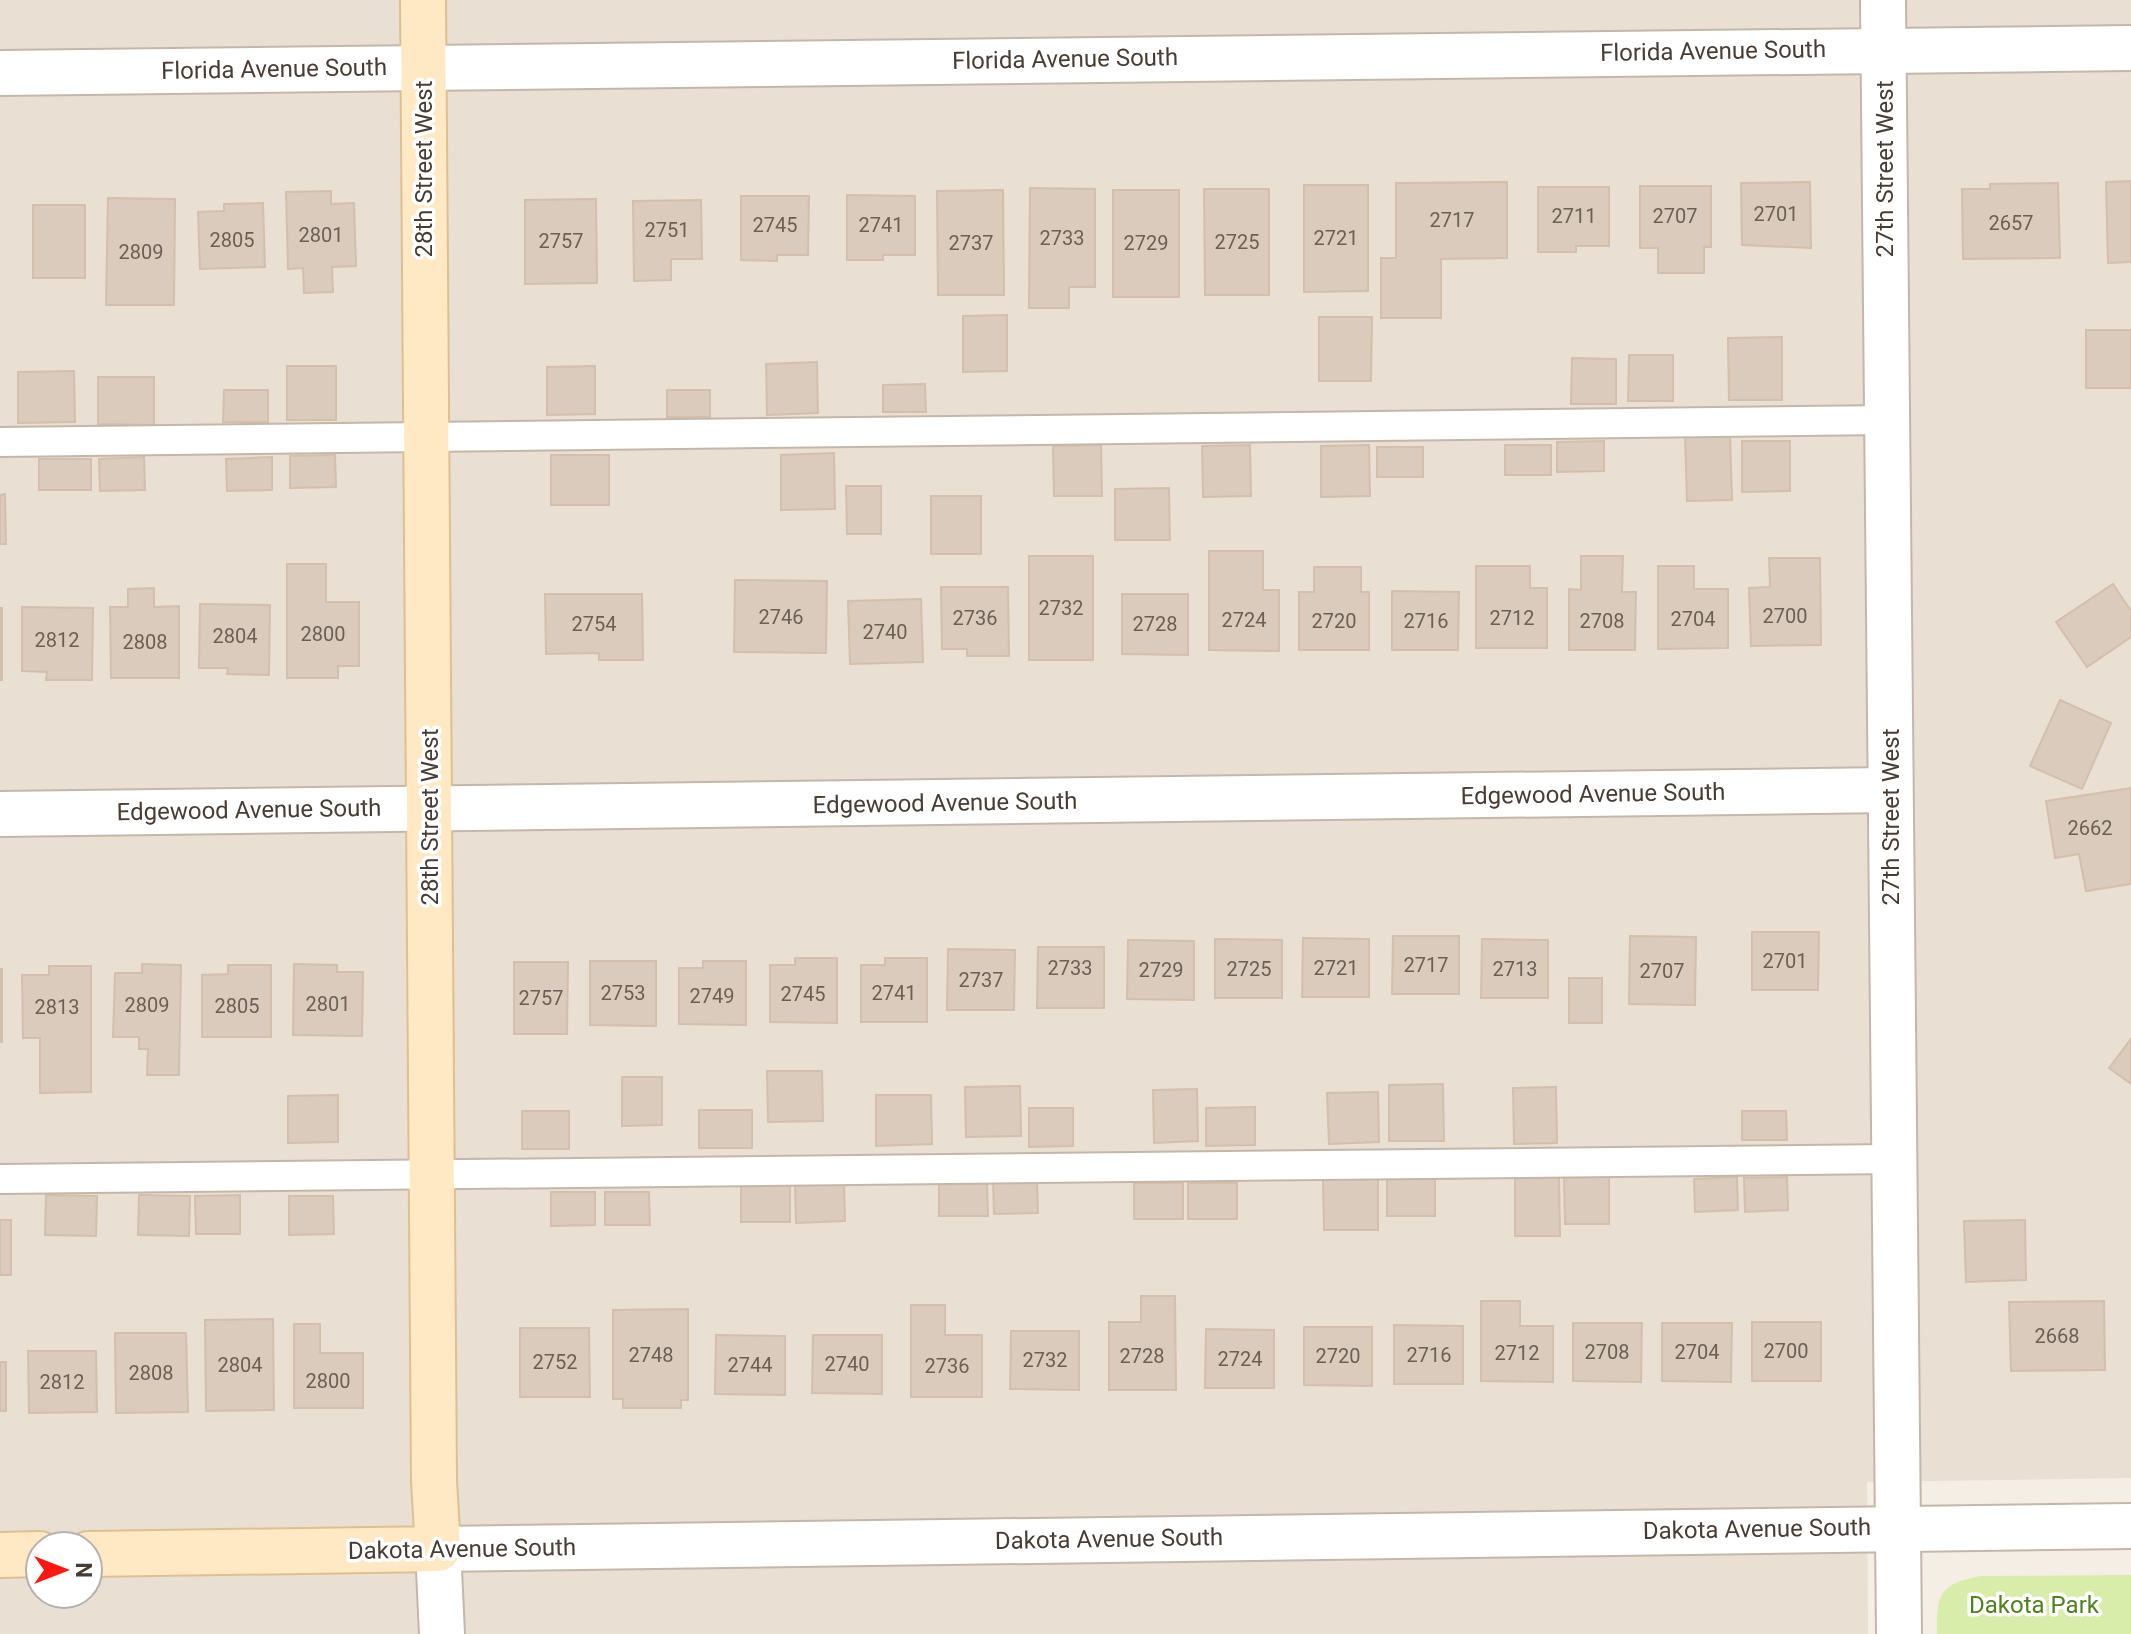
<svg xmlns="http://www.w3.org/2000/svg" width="2131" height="1634" font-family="Roboto,sans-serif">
<rect width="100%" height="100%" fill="#f4eee5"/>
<path fill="#e9dfd2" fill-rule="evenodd" d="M0 0H2131V1478L1867 1482 1868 1634H0ZM40 1546H88V1594H40Z"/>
<path fill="#d7eda9" d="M2131 1575V1634H1937C1936 1595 1939 1584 1980 1576Z"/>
<g fill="#dacbbc" stroke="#d3bfac" stroke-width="2">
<polygon points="2131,181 2131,262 2108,263 2106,182"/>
<polygon points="1507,182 1507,258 1441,259 1441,318 1381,318 1381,258 1396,258 1396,183"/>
<polygon points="1810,182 1811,248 1742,245 1741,183"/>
<polygon points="2058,183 2060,258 1963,259 1962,189 1990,189 1990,184"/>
<polygon points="1304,185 1368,185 1368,291 1304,292"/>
<polygon points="1640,186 1711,186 1711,247 1704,247 1704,273 1658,273 1658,248 1640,248"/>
<polygon points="1538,187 1609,187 1609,246 1576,246 1576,252 1538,252"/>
<polygon points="1030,188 1095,189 1095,287 1069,287 1069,308 1029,308"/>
<polygon points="1204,189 1269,189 1269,295 1205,295"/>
<polygon points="1003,190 1004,295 938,295 937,191"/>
<rect x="1113" y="190" width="66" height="107"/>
<polygon points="331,191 331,204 354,203 356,266 332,267 333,292 304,293 303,268 288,269 286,192"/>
<polygon points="847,195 915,196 915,255 883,255 883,260 847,260"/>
<polygon points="741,196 809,196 808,255 777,255 777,261 741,260"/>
<polygon points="108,198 175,199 174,305 106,305"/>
<polygon points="596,199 597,283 525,284 525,200"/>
<polygon points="701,200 702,259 671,259 671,280 634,281 633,201"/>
<polygon points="263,203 265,267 200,269 198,212 224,211 224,204"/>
<rect x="33" y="205" width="52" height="73"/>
<polygon points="1007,315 1007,371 963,372 963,316"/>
<polygon points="1319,317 1372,317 1371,381 1319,381"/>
<rect x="2086" y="330" width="45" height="58"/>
<polygon points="1782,337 1782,400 1729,400 1728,338"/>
<polygon points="1629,355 1673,355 1673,401 1628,401"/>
<polygon points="1572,358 1616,359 1616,404 1571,404"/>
<polygon points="817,362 818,413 767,415 766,364"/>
<rect x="287" y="366" width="49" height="54"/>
<polygon points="595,366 595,414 547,415 547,367"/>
<polygon points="74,371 75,422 18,423 18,372"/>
<polygon points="98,377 154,377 154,425 98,424"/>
<polygon points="925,384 926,412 883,412 883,385"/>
<polygon points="224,390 268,390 268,422 223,422"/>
<rect x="667" y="390" width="43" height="27"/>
<polygon points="1730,434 1732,500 1687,501 1685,435"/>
<polygon points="1604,441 1604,471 1557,472 1557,442"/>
<polygon points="1742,441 1790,441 1790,491 1742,492"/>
<polygon points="1101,445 1102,496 1054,496 1053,446"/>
<polygon points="1250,445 1251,496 1203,497 1202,446"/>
<polygon points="1369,445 1370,496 1321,497 1321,446"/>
<rect x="1505" y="445" width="46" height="30"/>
<rect x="1377" y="447" width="46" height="30"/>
<polygon points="834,453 835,509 781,510 781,455"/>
<polygon points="335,455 336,487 290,488 290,456"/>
<rect x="551" y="455" width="58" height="50"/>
<polygon points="144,457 145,490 100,491 99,459"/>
<polygon points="272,457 272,490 227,491 226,459"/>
<rect x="39" y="459" width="52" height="31"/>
<polygon points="846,486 881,486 881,534 847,534"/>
<polygon points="1169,488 1170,540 1115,540 1115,489"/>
<polygon points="5,494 6,544 0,544 0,495"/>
<rect x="931" y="496" width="50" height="58"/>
<polygon points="1209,551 1263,551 1263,590 1279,590 1279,651 1209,650"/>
<rect x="1029" y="556" width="64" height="104"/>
<polygon points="1581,556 1623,556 1622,592 1636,592 1635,650 1569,650 1569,589 1581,590"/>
<polygon points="1769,558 1820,558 1821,645 1751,646 1749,588 1770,587"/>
<polygon points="287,564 326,564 326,602 359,602 359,666 338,666 338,678 287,678"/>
<polygon points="1476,566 1530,566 1530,588 1547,588 1547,648 1476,648"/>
<polygon points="1658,566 1694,566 1694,589 1728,589 1728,648 1658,649"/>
<polygon points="1314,567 1361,567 1361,592 1369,592 1369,650 1299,650 1299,592 1314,592"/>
<polygon points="735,580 827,581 826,653 734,652"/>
<polygon points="2113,584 2131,611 2131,637 2087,667 2056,622"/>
<polygon points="941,587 1008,587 1009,656 967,656 967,649 942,649"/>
<polygon points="154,588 154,607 179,606 179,678 111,678 110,607 128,607 128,589"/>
<polygon points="1392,591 1459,592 1458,650 1392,650"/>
<polygon points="545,594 642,594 643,660 599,660 599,653 546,654"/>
<polygon points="1122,594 1188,594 1188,655 1122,654"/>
<polygon points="921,599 923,662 850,664 848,601"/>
<polygon points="200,604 270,605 269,675 227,674 228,668 199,668"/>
<polygon points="22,607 93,608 92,680 46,680 47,672 22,671"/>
<rect x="0" y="608" width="2" height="72"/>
<polygon points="2060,700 2111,723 2082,789 2030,766"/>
<polygon points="2131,788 2131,884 2086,891 2079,854 2055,858 2046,801"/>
<polygon points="1752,932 1819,932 1818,990 1752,990"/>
<polygon points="1393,936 1459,936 1459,994 1392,994"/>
<polygon points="1630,936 1696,937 1695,1005 1629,1004"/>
<polygon points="1303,938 1369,939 1369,997 1302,997"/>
<polygon points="1215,939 1282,940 1282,998 1215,998"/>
<polygon points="1482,939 1548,940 1548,998 1481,998"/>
<polygon points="1128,940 1194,941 1194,1000 1127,999"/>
<polygon points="1038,947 1104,947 1104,1008 1037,1008"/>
<polygon points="948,949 1015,950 1014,1010 947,1010"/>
<polygon points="795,958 837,958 837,1023 770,1022 770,965 795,965"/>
<polygon points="885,958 927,958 927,1022 861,1022 861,965 885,965"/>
<polygon points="590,961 656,961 656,1026 590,1025"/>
<polygon points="703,961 746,961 746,1025 679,1024 679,968 703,968"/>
<polygon points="514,962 568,962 567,1034 514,1034"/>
<polygon points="142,964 181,965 179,1075 147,1075 148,1049 139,1049 139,1037 113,1037 115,973 142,973"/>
<polygon points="294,964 337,965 337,972 363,972 362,1036 293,1035"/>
<polygon points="228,965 271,965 271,1037 202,1037 202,975 228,974"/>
<polygon points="49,966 91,966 91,1092 40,1093 40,1038 23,1038 22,975 49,975"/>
<rect x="0" y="969" width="2" height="73"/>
<rect x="1569" y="978" width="33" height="45"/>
<polygon points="2131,1039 2131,1084 2109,1068"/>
<polygon points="767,1071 822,1071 823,1121 768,1122"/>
<polygon points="622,1077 662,1077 662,1125 622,1126"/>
<polygon points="1443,1084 1444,1141 1389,1141 1389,1085"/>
<polygon points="1020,1086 1021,1136 966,1137 965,1087"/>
<polygon points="1556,1087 1557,1143 1514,1144 1513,1088"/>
<polygon points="1197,1089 1198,1141 1154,1143 1153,1090"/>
<polygon points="1378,1092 1379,1142 1329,1144 1327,1093"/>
<polygon points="338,1095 338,1142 288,1143 288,1096"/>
<polygon points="876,1095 931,1095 932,1144 876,1146"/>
<polygon points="1255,1107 1255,1145 1206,1146 1206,1108"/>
<polygon points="1029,1108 1073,1108 1073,1146 1029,1147"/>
<rect x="699" y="1110" width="53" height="38"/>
<rect x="522" y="1111" width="47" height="38"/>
<polygon points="1742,1111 1786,1111 1787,1140 1742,1140"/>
<polygon points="1559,1177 1560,1236 1515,1236 1515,1178"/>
<polygon points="1564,1177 1609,1177 1609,1224 1565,1224"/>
<polygon points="1737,1177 1738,1210 1695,1212 1694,1179"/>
<polygon points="1787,1177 1788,1210 1745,1212 1744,1178"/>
<polygon points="1323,1178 1378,1178 1378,1230 1324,1230"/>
<rect x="1387" y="1179" width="48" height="37"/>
<polygon points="1037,1180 1038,1213 994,1214 993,1181"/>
<polygon points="844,1183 845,1221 796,1223 795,1184"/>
<polygon points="939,1183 987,1183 988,1216 939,1216"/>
<rect x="1134" y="1183" width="49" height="36"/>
<rect x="1188" y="1183" width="49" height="36"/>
<rect x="741" y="1185" width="49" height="37"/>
<polygon points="551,1192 595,1192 595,1225 551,1226"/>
<polygon points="605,1192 649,1192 650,1225 605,1225"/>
<polygon points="46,1195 97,1196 96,1236 45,1235"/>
<polygon points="139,1195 190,1196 189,1236 138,1235"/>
<polygon points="240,1195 240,1234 196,1234 195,1196"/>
<polygon points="289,1196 333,1196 334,1234 289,1235"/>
<rect x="0" y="1220" width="11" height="55"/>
<polygon points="2025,1220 2026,1280 1966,1282 1964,1221"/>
<polygon points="1141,1296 1175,1296 1176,1390 1109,1390 1109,1322 1141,1322"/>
<polygon points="1481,1301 1520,1301 1520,1326 1553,1326 1553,1382 1481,1381"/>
<polygon points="2104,1301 2105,1370 2011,1371 2009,1302"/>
<polygon points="911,1305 945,1305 945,1335 982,1335 982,1397 911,1397"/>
<polygon points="688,1309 688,1400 681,1400 681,1408 623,1408 623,1399 613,1399 613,1310"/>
<polygon points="273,1319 274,1410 206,1411 205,1320"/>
<rect x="1752" y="1322" width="69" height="59"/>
<polygon points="1573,1323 1642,1323 1641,1382 1573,1381"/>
<polygon points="1662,1323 1732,1323 1731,1382 1662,1381"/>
<polygon points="294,1324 320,1324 320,1353 363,1353 363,1408 294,1408"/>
<polygon points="1394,1325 1463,1326 1463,1384 1394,1384"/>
<polygon points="1304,1327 1372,1327 1372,1386 1304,1385"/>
<polygon points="520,1328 589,1328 590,1397 520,1397"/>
<polygon points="1206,1329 1274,1330 1274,1388 1205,1388"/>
<polygon points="1011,1331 1079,1331 1079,1390 1010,1389"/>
<polygon points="115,1333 186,1333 188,1412 116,1413"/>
<polygon points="716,1335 785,1336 785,1395 715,1394"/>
<polygon points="813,1335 882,1335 882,1394 812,1393"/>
<polygon points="28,1351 96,1351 97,1412 29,1413"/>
<rect x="0" y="1362" width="6" height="49"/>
</g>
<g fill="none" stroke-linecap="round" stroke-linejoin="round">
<defs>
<g id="lane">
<polyline points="0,442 1888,420"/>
<polyline points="0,1179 1894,1159"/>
</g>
<g id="street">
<polyline points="1883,0 1899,1634"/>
<polyline points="0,73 2131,48"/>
<polyline points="0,814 1890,790"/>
<polyline points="442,1634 438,1549 2131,1526"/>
</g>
<g id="secondary">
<polyline points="88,1554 438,1549 434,1481 423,0"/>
<polyline points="0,1555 40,1554"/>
</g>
</defs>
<use href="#lane" stroke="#c4b7aa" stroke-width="32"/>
<use href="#street" stroke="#c4b7aa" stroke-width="48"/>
<use href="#secondary" stroke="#ddc091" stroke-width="48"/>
<use href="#lane" stroke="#fff" stroke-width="28"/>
<use href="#street" stroke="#fff" stroke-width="44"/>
<use href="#secondary" stroke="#ffe9c4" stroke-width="44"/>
</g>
<g text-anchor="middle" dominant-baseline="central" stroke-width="7" stroke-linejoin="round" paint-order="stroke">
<g font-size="20" fill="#6c6056">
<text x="1776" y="214">2701</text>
<text x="1574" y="216">2711</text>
<text x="1675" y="216">2707</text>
<text x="1452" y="220">2717</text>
<text x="2011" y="223">2657</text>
<text x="775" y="225">2745</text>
<text x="881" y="225">2741</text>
<text x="667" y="230">2751</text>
<text x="321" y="235">2801</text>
<text x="1062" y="238">2733</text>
<text x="1336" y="238">2721</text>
<text x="232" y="240">2805</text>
<text x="561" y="241">2757</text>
<text x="1237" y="242">2725</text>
<text x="971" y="243">2737</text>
<text x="1146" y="243">2729</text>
<text x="141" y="252">2809</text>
<text x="1061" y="608">2732</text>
<text x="1785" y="616">2700</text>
<text x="781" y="617">2746</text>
<text x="975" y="618">2736</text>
<text x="1512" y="618">2712</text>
<text x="1693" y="619">2704</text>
<text x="1244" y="620">2724</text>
<text x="1334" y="621">2720</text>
<text x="1426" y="621">2716</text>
<text x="1602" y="621">2708</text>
<text x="594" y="624">2754</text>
<text x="1155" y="624">2728</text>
<text x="885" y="632">2740</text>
<text x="323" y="634">2800</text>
<text x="235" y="636">2804</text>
<text x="57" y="640">2812</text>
<text x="145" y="642">2808</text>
<text x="2090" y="828">2662</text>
<text x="1785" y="961">2701</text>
<text x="1426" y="965">2717</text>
<text x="1070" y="968">2733</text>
<text x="1336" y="968">2721</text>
<text x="1249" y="969">2725</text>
<text x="1515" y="969">2713</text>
<text x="1161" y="970">2729</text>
<text x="1662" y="971">2707</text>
<text x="981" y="980">2737</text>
<text x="623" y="993">2753</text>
<text x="894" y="993">2741</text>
<text x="803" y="994">2745</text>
<text x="712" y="996">2749</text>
<text x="541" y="998">2757</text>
<text x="328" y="1004">2801</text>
<text x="147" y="1005">2809</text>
<text x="237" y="1006">2805</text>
<text x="57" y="1007">2813</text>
<text x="2057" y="1336">2668</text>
<text x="1786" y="1351">2700</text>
<text x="1607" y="1352">2708</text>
<text x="1697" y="1352">2704</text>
<text x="1517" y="1353">2712</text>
<text x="651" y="1355">2748</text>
<text x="1429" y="1355">2716</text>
<text x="1142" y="1356">2728</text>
<text x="1338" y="1356">2720</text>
<text x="1240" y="1359">2724</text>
<text x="1045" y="1360">2732</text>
<text x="555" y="1362">2752</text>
<text x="847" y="1364">2740</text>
<text x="240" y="1365">2804</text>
<text x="750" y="1365">2744</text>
<text x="947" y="1366">2736</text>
<text x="151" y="1373">2808</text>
<text x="328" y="1381">2800</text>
<text x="62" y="1382">2812</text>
</g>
<g font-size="24" fill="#483d34" stroke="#fff">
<text transform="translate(1713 51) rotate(-1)">Florida Avenue South</text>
<text transform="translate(1065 59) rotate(-1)">Florida Avenue South</text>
<text transform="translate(274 69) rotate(-1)">Florida Avenue South</text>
<text transform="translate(424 169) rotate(-90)">28th Street West</text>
<text transform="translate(1885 169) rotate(-90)">27th Street West</text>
<text transform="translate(1593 794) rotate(-1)">Edgewood Avenue South</text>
<text transform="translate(945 803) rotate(-1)">Edgewood Avenue South</text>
<text transform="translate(249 810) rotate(-1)">Edgewood Avenue South</text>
<text transform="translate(430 817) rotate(-90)">28th Street West</text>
<text transform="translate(1891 817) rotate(-90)">27th Street West</text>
<text transform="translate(1757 1529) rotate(-1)">Dakota Avenue South</text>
<text transform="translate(1109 1539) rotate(-1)">Dakota Avenue South</text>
<text transform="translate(462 1549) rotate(-1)">Dakota Avenue South</text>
</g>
<g font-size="24" fill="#518021" stroke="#fff">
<text x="2034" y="1605">Dakota Park</text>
</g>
</g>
<g transform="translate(64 1570) rotate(90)"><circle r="38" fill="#ffffff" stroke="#b6b1ae" stroke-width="2"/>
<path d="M0-6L14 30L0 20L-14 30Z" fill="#ff1711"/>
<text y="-12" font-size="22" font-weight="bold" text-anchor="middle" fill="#483d34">N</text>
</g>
</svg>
